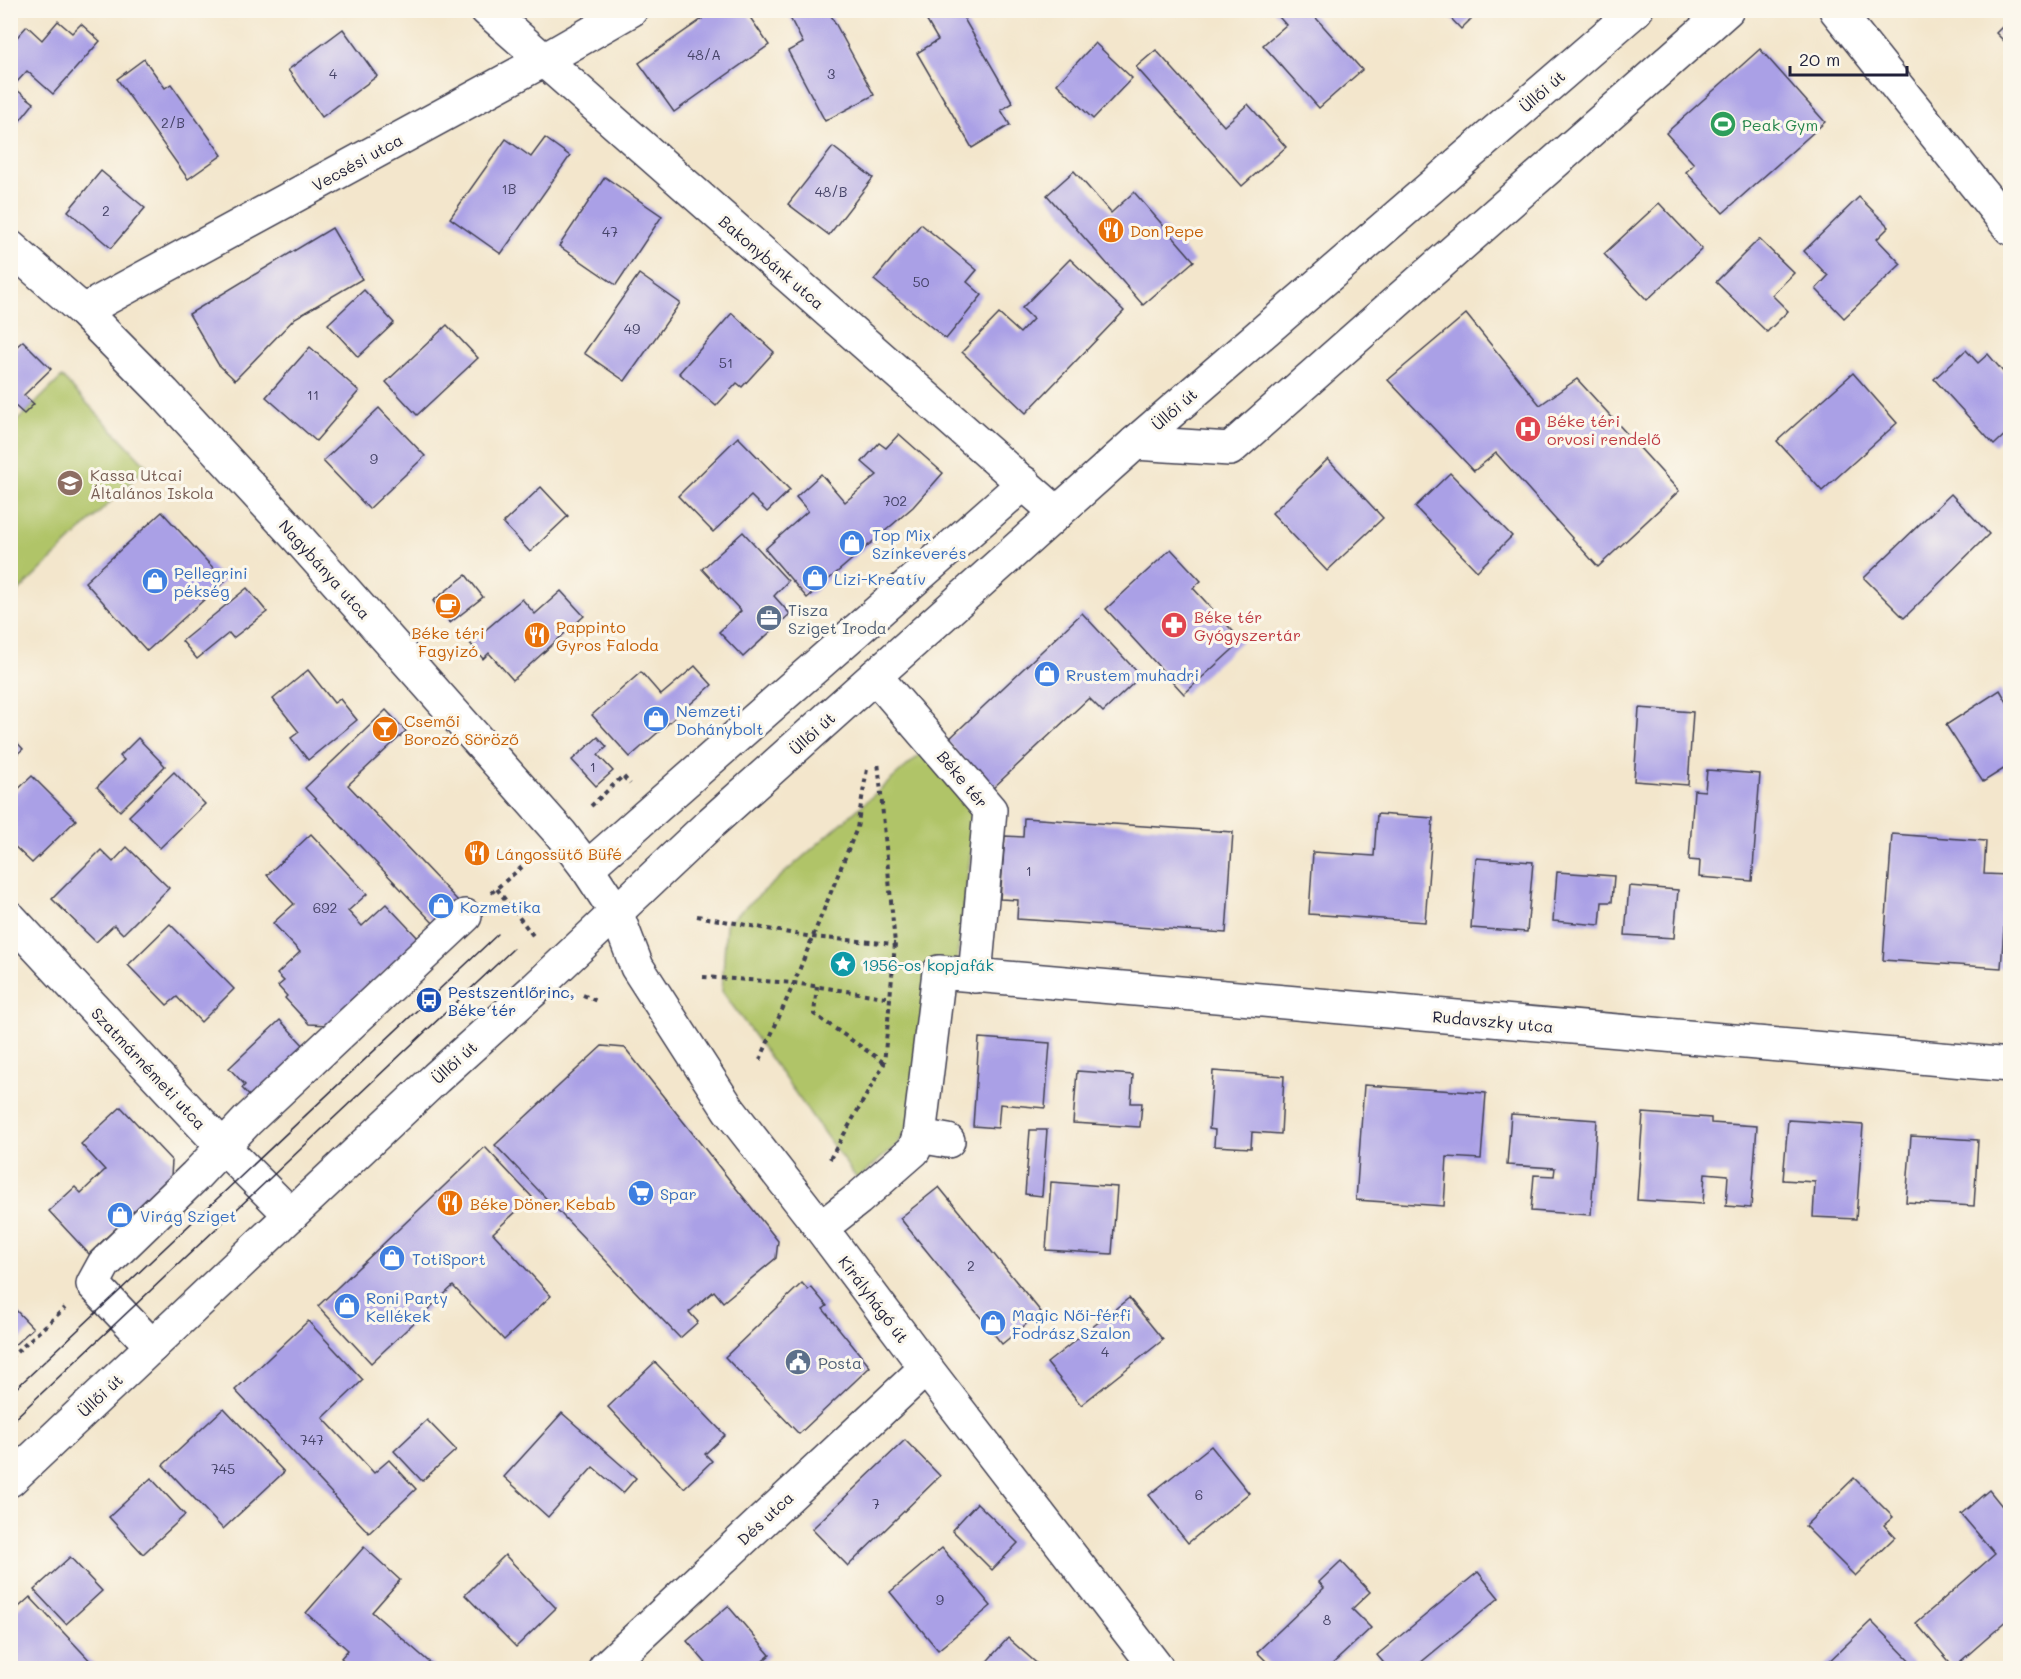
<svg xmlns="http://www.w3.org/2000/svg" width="2021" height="1679" font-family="Mali,sans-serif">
<rect width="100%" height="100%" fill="#fbf7ec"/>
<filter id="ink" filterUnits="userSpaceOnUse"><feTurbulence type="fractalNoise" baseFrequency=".0167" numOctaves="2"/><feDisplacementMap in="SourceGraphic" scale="12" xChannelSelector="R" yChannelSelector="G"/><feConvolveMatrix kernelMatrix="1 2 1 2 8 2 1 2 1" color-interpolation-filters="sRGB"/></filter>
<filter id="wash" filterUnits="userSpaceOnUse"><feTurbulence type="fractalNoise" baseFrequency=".008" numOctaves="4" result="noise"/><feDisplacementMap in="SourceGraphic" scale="24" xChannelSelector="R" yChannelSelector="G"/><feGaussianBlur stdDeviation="1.35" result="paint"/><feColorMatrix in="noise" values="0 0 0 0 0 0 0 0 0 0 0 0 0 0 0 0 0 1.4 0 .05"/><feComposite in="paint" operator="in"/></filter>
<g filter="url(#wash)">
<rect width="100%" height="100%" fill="#f3e6cc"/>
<g fill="#b0c468" stroke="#697352" stroke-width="1.5">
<polygon points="62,377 147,466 11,599 11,427"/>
<polygon points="923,752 976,812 952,999 911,1121 898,1144 857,1179 722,991 726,924"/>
</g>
<g id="blocks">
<g fill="#aaa0e6">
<polygon points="708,10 745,10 769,45 674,112 639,63 702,19 700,16"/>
<polygon points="786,10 828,10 874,95 825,121 788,51 803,43"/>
<polygon points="923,10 959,10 1013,103 1001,110 1010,125 972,148 917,53 938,40 921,11"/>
<polygon points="1273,10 1309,10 1362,70 1319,108 1263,45 1286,25"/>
<polygon points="1443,10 1480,10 1461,29"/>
<polygon points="2010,19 2010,47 1996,33"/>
<polygon points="58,21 72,33 81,24 100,41 53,94 27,71 16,83 10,78 10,45 27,26 42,40"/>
<polygon points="343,29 377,76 322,117 288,70"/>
<polygon points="1095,43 1132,78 1093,119 1057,84"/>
<polygon points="1760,49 1825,122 1723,213 1686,172 1694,164 1666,133"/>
<polygon points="1156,50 1224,126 1248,104 1286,147 1242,186 1136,67"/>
<polygon points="144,59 165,88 171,84 222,155 188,179 117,79"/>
<polygon points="10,85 34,103 10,133"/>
<polygon points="545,138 570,156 501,254 450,218 506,139 531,157"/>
<polygon points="833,147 873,178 829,235 788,204"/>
<polygon points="101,171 145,208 111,248 68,211"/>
<polygon points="1074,171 1111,213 1134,192 1194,261 1143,305 1047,195"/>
<polygon points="605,177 662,216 616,285 559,246"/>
<polygon points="1859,197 1889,227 1877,239 1901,264 1844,318 1816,289 1828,276 1804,251"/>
<polygon points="1659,203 1702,249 1647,300 1604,254"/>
<polygon points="921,224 977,270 967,282 982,295 946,339 874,280"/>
<polygon points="332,228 362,279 295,318 235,380 218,364 189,314"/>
<polygon points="1759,239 1794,273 1772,295 1788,311 1767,332 1716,282"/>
<polygon points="1070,259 1124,311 1026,413 962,352 999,314 1020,333 1033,319 1022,308"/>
<polygon points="639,274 680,303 625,381 584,353"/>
<polygon points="364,290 394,323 358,357 328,324"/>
<polygon points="732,313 774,352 742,387 737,383 716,406 679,373"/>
<polygon points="1466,314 1540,405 1577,379 1679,491 1598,567 1496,453 1474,471 1388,380"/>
<polygon points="447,325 478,358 417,415 386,382"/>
<polygon points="23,341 51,369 24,395 34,404 24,414 14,405 10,408 10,352"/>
<polygon points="310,347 359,391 316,441 266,397"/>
<polygon points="1966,350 1978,363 1988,354 2010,380 2010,430 1994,445 1934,379"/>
<polygon points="1853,373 1897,423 1822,491 1777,441"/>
<polygon points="379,408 425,456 369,509 323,461"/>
<polygon points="899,434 943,473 913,507 807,598 765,549 808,511 796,497 821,474 845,502 877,475 862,462 879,443 886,448"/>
<polygon points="738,437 790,490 767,512 751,496 713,532 678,496"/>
<polygon points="1328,459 1383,518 1327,571 1272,513"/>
<polygon points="1450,473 1512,536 1477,571 1415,507"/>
<polygon points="541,487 568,516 530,552 503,523"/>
<polygon points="1951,494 1989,534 1904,618 1864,578"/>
<polygon points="162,512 225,581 147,651 85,582"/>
<polygon points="743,532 788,581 774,596 790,614 743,657 719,632 741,611 702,569"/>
<polygon points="1171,549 1201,581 1193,588 1242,641 1184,694 1106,609"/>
<polygon points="466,575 483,597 450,623 433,601"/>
<polygon points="247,588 267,612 233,638 229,633 197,659 182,641"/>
<polygon points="561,591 584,616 513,680 489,653 483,659 470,643 522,599 535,614"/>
<polygon points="1082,613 1141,676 1103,712 1089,698 992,789 947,741"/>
<polygon points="695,666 712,685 630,757 592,715 641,672 661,695"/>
<polygon points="308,670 334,703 340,699 357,720 308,760 291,738 299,732 273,699"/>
<polygon points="2000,690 2010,707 2010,765 1983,782 1946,725"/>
<polygon points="1639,708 1693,712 1688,785 1634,781"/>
<polygon points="386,710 406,731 348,785 459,902 435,925 305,788"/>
<polygon points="10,735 23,749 10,760"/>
<polygon points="598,737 607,747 598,755 613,771 596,786 572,760"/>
<polygon points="138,738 165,766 120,811 97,787 124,760 120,756"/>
<polygon points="1707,770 1760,774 1752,881 1699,877 1700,861 1689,860 1694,790 1705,791"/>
<polygon points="174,772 205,804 160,848 129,816"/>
<polygon points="32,776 76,820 32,863 10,842 10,797"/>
<polygon points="1377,814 1433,818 1425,922 1309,914 1313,852 1374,856"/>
<polygon points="1024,818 1233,832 1226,933 1017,919 1018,900 1000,899 1005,836 1023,837"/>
<polygon points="311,834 367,894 348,911 362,926 386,904 419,939 328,1025 309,1024 285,998 287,996 278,986 284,981 277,974 300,952 273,923 294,904 267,875"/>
<polygon points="1892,834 1986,841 1984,874 2008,875 2001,968 1883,960"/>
<polygon points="127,847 169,888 123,934 114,925 96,942 52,899 101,850 113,862"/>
<polygon points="1476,858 1533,862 1527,932 1471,928"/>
<polygon points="1557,872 1614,876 1612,902 1602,902 1600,925 1553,921"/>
<polygon points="1629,886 1678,890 1674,938 1625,935"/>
<polygon points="170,924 234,989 201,1022 177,997 167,1005 128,965"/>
<polygon points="280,1020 306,1048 254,1101 242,1088 245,1085 229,1068"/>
<polygon points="979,1038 1050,1043 1045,1108 1000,1104 998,1128 973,1126"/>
<polygon points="602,1046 625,1048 778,1241 776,1258 723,1302 714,1291 689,1312 698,1322 680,1338 495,1145"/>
<polygon points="1077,1071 1133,1075 1131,1103 1142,1103 1140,1127 1073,1123"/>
<polygon points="1213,1071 1284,1076 1281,1134 1252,1132 1251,1148 1214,1146 1215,1130 1209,1129"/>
<polygon points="1364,1085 1486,1093 1481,1159 1447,1157 1444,1206 1356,1200"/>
<polygon points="121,1107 172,1161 171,1176 89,1254 49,1211 75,1187 81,1193 105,1170 81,1144"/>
<polygon points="1643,1113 1711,1118 1711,1123 1757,1126 1751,1208 1726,1206 1728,1175 1705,1173 1703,1204 1637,1200"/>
<polygon points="1511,1114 1597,1120 1591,1215 1531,1211 1534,1175 1554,1176 1555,1168 1507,1165"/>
<polygon points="1788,1120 1863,1125 1856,1219 1813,1217 1815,1182 1783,1180"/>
<polygon points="1030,1130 1047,1130 1042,1196 1025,1194"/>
<polygon points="1911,1136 1978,1140 1974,1206 1906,1202"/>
<polygon points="485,1147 532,1197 493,1233 551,1296 504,1340 453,1286 371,1363 318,1306"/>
<polygon points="1051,1182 1117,1187 1112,1254 1046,1250"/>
<polygon points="939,1187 1041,1312 1002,1344 900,1218"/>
<polygon points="802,1283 808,1290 811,1287 827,1306 823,1309 870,1367 799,1434 725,1357"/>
<polygon points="1129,1298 1163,1340 1081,1405 1047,1363"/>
<polygon points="10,1304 33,1328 10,1349"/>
<polygon points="308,1321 363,1380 323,1418 374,1473 389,1460 416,1489 369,1533 235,1390"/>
<polygon points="655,1362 725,1435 705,1454 712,1461 684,1488 608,1407"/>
<polygon points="224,1408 284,1472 223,1529 163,1465"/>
<polygon points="562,1413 636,1478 623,1493 593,1467 548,1517 504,1477"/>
<polygon points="427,1420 456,1450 422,1481 394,1451"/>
<polygon points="905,1440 940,1476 848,1566 812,1529"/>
<polygon points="1211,1446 1249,1493 1188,1543 1149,1495"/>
<polygon points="151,1478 185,1515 143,1554 109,1517"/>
<polygon points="1854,1478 1893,1517 1884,1525 1895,1537 1855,1576 1805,1526"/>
<polygon points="1989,1490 2010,1516 2010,1618 1954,1667 1916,1623 1995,1554 1961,1514"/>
<polygon points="977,1503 1018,1543 992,1570 952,1530"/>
<polygon points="364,1547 400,1580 372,1612 436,1668 353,1668 341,1658 348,1650 306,1613"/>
<polygon points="942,1548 991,1606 938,1650 890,1592"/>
<polygon points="505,1555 556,1608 516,1647 465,1595"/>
<polygon points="70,1557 102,1591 66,1624 34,1590"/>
<polygon points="1341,1561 1370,1592 1352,1609 1371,1628 1328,1668 1273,1668 1257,1652 1324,1588 1319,1582"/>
<polygon points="1478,1572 1499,1598 1414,1668 1388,1668 1377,1655"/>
<polygon points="30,1597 96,1667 95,1668 22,1668 10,1656 10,1615"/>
<polygon points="728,1606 770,1655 754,1668 710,1668 687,1641"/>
<polygon points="1871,1621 1917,1668 1822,1668"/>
<polygon points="1008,1638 1042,1668 981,1668"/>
</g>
</g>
</g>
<g filter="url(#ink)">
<use href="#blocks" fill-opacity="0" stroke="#413f51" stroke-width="1.5"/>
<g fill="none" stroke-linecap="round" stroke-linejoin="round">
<defs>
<g id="minor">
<polyline points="487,10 1057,513"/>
<polyline points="1836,10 2010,228"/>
<polyline points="10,247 83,311 164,393 298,538 561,834 587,868 616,912 637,967 729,1110 821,1228 926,1368 1157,1668"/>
<polyline points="83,311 544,60 631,10"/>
<polyline points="1135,443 1230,449 1727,10"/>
<polyline points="875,676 990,810 975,976"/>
<polyline points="587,868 1024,483"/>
<polyline points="10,918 223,1147 291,1215"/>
<polyline points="919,1136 939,972 2010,1065"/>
<polyline points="821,1228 858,1199 914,1150 919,1136 948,1141"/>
<polyline points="152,1346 93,1284 104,1264 195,1176 247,1121 465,916"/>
<polyline points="605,1668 926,1368"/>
</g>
<polyline id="major" points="10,1480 436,1078 536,988 712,822 1135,443 1636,10"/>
</defs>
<use href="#minor" stroke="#413f51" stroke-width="36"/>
<use href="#major" stroke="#413f51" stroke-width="36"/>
<g stroke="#413f51" stroke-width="4" stroke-dasharray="4.5 4.5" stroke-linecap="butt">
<polyline points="591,806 623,776 630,784"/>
<polyline points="497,889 535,938"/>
<polyline points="491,893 534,857"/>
<polyline points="697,916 812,937 895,944"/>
<polyline points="703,977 794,983 891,998"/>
<polyline points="817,986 814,1014 886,1064"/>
<polyline points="583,995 597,1001"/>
<polyline points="760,1060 794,983 857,828 867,769"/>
<polyline points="830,1159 884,1064 895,944 878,761"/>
<polyline points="10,1358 65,1308"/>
</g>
<use href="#minor" stroke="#fff" stroke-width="33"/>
<use href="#major" stroke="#fff" stroke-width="33"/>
<g stroke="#22223b" stroke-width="1.5">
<polyline points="10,1394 498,934"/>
<polyline points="10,1423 513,949"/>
</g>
</g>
</g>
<defs>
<symbol id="stadium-disc" viewBox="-11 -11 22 22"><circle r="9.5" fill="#2e9e5b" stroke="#fbf7ec"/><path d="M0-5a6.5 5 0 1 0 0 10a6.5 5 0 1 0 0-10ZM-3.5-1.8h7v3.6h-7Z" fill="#fff"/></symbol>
<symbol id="restaurant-disc" viewBox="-11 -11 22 22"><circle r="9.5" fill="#e8710a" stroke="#fbf7ec"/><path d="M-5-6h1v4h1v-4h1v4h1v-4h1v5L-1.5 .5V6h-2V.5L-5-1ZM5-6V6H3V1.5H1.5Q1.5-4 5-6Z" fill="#fff"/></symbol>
<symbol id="hospital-disc" viewBox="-11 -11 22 22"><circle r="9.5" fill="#e0444e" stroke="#fbf7ec"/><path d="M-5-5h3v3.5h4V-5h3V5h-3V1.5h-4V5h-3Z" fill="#fff"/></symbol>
<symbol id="school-disc" viewBox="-11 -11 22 22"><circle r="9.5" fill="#8d6e63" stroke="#fbf7ec"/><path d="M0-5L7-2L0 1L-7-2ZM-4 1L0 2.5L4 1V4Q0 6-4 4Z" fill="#fff"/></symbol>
<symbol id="shop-disc" viewBox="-11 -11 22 22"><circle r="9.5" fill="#3f7fe0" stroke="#fbf7ec"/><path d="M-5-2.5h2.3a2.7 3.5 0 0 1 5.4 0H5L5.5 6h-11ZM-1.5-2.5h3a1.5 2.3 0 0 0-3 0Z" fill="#fff"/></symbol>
<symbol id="cafe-disc" viewBox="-11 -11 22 22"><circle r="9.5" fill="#e8710a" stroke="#fbf7ec"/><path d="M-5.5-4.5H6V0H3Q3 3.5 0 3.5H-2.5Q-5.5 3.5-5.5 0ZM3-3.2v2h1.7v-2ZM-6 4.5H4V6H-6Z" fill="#fff"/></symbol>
<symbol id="office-disc" viewBox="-11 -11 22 22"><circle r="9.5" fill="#5c6f8a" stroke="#fbf7ec"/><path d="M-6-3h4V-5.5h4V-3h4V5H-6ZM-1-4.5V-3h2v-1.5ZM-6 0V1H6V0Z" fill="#fff"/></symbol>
<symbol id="pharmacy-disc" viewBox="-11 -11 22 22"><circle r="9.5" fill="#e0444e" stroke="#fbf7ec"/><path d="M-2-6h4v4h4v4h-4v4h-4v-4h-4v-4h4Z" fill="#fff"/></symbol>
<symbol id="bar-disc" viewBox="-11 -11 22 22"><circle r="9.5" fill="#e8710a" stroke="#fbf7ec"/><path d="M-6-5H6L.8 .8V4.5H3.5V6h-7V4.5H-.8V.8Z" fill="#fff"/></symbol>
<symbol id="sight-disc" viewBox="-11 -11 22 22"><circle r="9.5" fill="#0f9aa8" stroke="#fbf7ec"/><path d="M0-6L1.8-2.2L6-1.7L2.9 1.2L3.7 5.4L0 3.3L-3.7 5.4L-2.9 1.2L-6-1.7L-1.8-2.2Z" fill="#fff"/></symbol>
<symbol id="bus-disc" viewBox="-11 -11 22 22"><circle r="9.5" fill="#1a4fb4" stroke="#fbf7ec"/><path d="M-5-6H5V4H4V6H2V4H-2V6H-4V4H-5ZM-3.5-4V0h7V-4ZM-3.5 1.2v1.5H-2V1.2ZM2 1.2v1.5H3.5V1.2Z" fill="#fff"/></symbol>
<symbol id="supermarket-disc" viewBox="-11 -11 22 22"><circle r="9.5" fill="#3f7fe0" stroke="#fbf7ec"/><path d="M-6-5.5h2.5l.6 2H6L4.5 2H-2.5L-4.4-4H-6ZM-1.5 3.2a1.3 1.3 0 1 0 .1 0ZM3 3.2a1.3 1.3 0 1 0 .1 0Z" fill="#fff"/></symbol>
<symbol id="civic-disc" viewBox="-11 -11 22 22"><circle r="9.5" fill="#5c6f8a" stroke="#fbf7ec"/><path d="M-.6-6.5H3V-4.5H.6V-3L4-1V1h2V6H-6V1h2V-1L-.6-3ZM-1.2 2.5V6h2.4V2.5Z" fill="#fff"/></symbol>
</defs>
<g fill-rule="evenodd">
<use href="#stadium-disc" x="1708" y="109" width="30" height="30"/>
<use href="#restaurant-disc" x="1096" y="215" width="30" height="30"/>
<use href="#hospital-disc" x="1513" y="414" width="30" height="30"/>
<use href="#school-disc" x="55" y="468" width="30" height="30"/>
<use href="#shop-disc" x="837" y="528" width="30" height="30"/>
<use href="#shop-disc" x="800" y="563" width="30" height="30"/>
<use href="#shop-disc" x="140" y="566" width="30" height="30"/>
<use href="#cafe-disc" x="433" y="591" width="30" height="30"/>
<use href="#office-disc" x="754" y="603" width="30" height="30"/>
<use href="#pharmacy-disc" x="1159" y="610" width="30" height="30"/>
<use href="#restaurant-disc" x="522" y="620" width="30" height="30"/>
<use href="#shop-disc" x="1032" y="659" width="30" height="30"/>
<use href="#shop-disc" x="641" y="704" width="30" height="30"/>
<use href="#bar-disc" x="370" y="714" width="30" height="30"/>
<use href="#restaurant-disc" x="462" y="838" width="30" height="30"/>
<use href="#shop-disc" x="426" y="891" width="30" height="30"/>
<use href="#sight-disc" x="828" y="949" width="30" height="30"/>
<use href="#bus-disc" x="414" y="985" width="30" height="30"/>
<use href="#supermarket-disc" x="626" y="1178" width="30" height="30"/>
<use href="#restaurant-disc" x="435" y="1188" width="30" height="30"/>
<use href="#shop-disc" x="105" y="1200" width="30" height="30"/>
<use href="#shop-disc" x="377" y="1243" width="30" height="30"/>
<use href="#shop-disc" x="332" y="1291" width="30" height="30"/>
<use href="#shop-disc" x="978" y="1308" width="30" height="30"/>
<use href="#civic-disc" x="783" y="1347" width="30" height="30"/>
</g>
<g text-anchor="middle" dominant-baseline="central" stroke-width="6" stroke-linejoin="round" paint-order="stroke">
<g font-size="14" fill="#444266">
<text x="704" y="54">48/A</text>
<text x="333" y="73">4</text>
<text x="831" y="73">3</text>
<text x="173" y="122">2/B</text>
<text x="509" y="188">1B</text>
<text x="831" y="191">48/B</text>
<text x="106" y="210">2</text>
<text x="610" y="231">47</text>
<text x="921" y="281">50</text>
<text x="632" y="328">49</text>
<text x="726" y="362">51</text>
<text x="313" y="394">11</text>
<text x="374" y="458">9</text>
<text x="895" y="500">702</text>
<text x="593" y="766">1</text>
<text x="1029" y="870">1</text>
<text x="325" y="907">692</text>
<text x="971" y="1265">2</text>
<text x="1105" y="1351">4</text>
<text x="312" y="1439">747</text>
<text x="223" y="1468">745</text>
<text x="1199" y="1494">6</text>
<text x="876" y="1503">7</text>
<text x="940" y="1599">9</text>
<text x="1327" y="1619">8</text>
</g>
<g font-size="16" fill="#22223b" stroke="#fbf7ec">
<text transform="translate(1542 91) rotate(-41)">Üllői út</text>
<text transform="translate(357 162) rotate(-29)">Vecsési utca</text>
<text transform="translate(772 262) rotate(41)">Bakonybánk utca</text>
<text transform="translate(1174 409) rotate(-41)">Üllői út</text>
<text transform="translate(325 569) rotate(48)">Nagybánya utca</text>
<text transform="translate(812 733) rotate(-42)">Üllői út</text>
<text transform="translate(963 779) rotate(50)">Béke tér</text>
<text transform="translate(1493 1021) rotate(5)">Rudavszky utca</text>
<text transform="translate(454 1062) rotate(-42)">Üllői út</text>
<text transform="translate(149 1068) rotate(47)">Szatmárnémeti utca</text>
<text transform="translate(874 1299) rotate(53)">Királyhágó út</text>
<text transform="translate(100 1395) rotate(-43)">Üllői út</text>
<text transform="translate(765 1518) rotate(-43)">Dés utca</text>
</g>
<g font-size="16" fill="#27864d" stroke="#fbf7ec" text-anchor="start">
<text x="1742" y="124">Peak Gym</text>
</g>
<g font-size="16" fill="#c56008" stroke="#fbf7ec" text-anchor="start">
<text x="1130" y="230">Don Pepe</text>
<text x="556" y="626">Pappinto<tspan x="556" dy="18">Gyros Faloda</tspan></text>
<text x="448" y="632" text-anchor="middle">Béke téri<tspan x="448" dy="18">Fagyizó</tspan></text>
<text x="404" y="720">Csemői<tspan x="404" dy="18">Borozó Söröző</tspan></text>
<text x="496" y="853">Lángossütő Büfé</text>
<text x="470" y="1203">Béke Döner Kebab</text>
</g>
<g font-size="16" fill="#be3a42" stroke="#fbf7ec" text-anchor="start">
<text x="1547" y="420">Béke téri<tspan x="1547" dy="18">orvosi rendelő</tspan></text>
<text x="1194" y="616">Béke tér<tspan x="1194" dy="18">Gyógyszertár</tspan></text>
</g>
<g font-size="16" fill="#785e54" stroke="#fbf7ec" text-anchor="start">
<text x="90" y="474">Kassa Utcai<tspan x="90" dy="18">Általános Iskola</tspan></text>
</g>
<g font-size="16" fill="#366cbe" stroke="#fbf7ec" text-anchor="start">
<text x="872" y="534">Top Mix<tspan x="872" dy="18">Színkeverés</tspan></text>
<text x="174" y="572">Pellegrini<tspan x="174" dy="18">pékség</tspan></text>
<text x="834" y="578">Lizi-Kreatív</text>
<text x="1066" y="674">Rrustem muhadri</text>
<text x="676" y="710">Nemzeti<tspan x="676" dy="18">Dohánybolt</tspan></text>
<text x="460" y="906">Kozmetika</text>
<text x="660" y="1193">Spar</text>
<text x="140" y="1215">Virág Sziget</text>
<text x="412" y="1258">TotiSport</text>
<text x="366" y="1297">Roni Party<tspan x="366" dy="18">Kellékek</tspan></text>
<text x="1012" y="1314">Magic Női-férfi<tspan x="1012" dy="18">Fodrász Szalon</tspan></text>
</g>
<g font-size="16" fill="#4e5e75" stroke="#fbf7ec" text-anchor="start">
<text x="788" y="609">Tisza<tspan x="788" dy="18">Sziget Iroda</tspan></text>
<text x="818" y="1362">Posta</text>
</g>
<g font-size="16" fill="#0d838f" stroke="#fbf7ec" text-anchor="start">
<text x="862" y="964">1956-os kopjafák</text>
</g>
<g font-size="16" fill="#164399" stroke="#fbf7ec" text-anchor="start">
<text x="448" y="991">Pestszentlőrinc,<tspan x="448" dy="18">Béke tér</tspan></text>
</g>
</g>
<rect width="2021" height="1679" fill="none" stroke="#fbf7ec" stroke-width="36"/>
<path d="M1790 66v9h117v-9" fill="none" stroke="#22223b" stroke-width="3"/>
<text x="1799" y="66" font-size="18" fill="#22223b" stroke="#fbf7ec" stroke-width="4.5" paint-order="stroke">20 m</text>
</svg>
